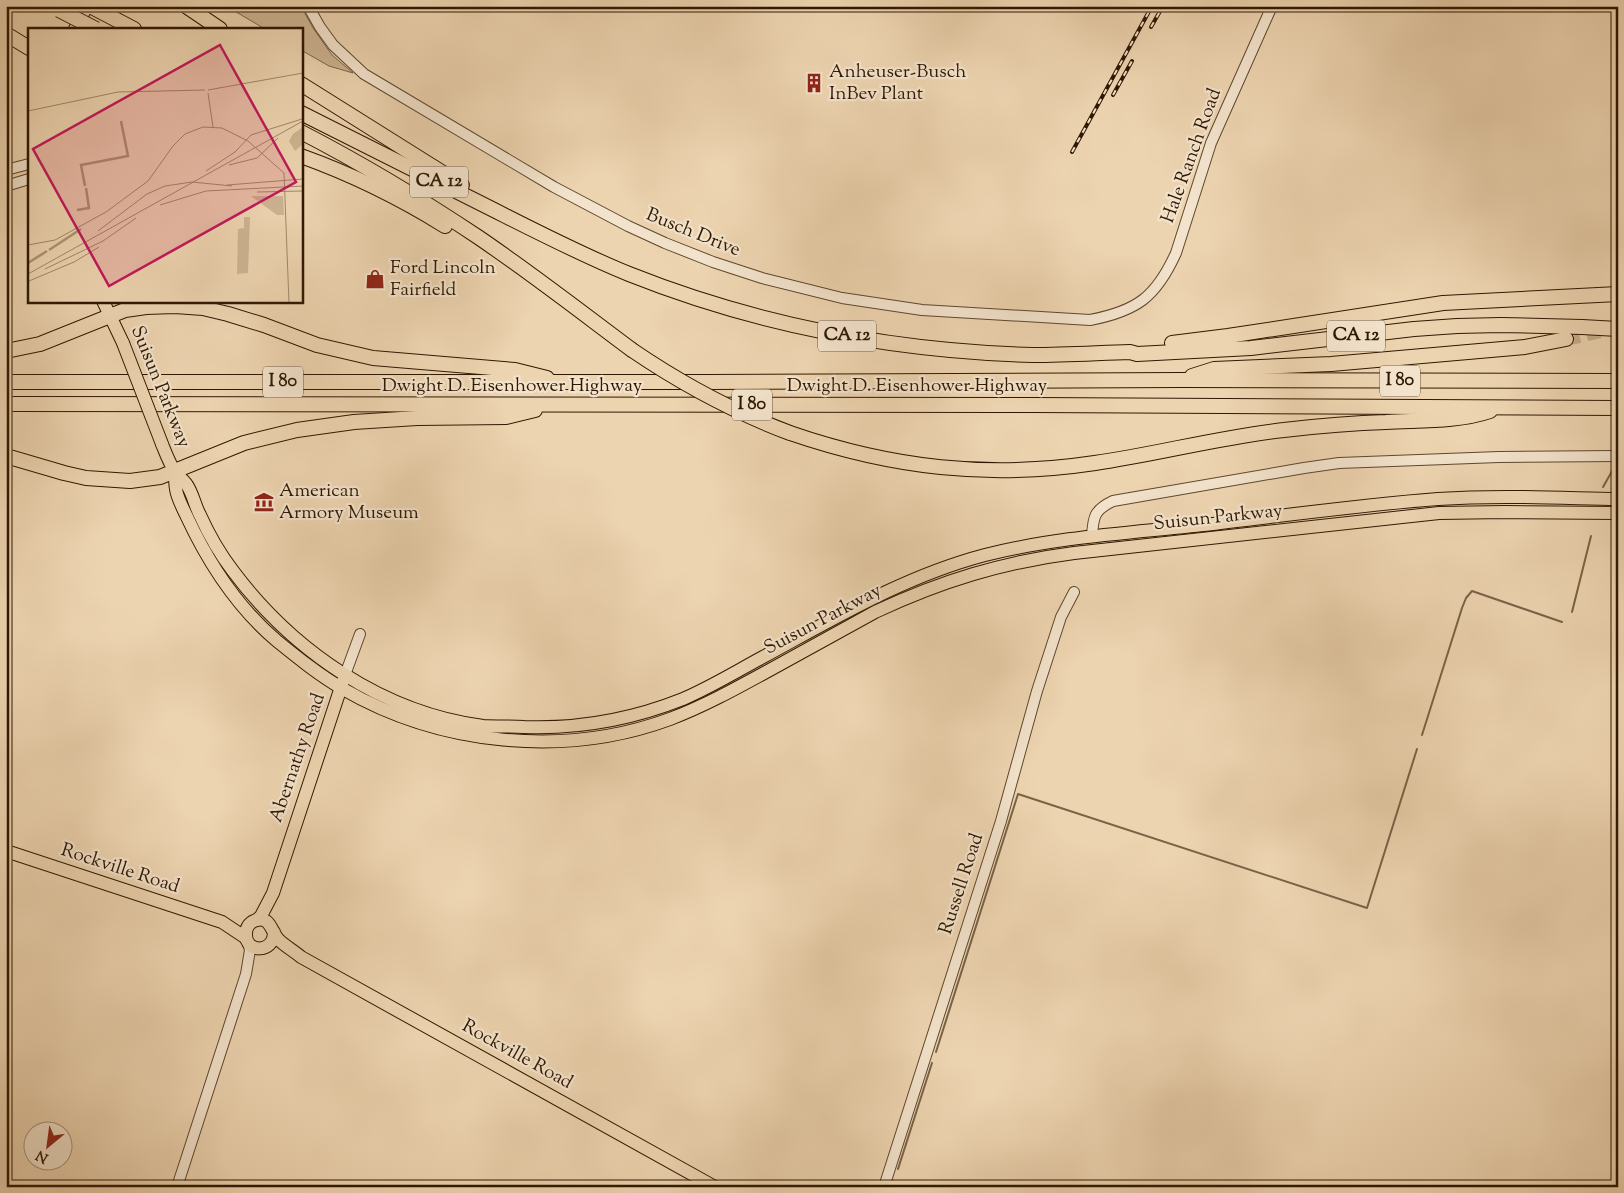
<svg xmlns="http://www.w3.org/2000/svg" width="1624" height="1193" font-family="'Sorts Mill Goudy',serif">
<rect width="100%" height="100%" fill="#edd4b0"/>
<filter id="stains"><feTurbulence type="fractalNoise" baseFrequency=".004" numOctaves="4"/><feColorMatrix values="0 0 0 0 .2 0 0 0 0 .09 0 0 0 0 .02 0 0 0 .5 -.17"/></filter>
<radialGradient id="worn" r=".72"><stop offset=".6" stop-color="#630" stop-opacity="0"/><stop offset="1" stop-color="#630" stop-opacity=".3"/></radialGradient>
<polygon fill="#cdb492" stroke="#7e6649" points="226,6 301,6 313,28 332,55 353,73 329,66 301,50 301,29 265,29"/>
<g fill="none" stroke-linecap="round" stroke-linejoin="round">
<g stroke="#7a6246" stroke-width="2">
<polyline points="1603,487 1615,466 1618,466"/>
<polyline points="1572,612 1591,536"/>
<polyline points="1422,735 1462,608 1466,598 1472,591 1562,622"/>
<polyline points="936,1052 1018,794 1367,908 1417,749"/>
<polyline points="898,1169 932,1063"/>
</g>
<polyline stroke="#c7ae8d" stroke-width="14" stroke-dasharray="14 7" stroke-linecap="butt" points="1566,339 1605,330"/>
<defs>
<g id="minor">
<path d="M308 6 320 27 333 45 364 74 554 187 628 226 665 243 713 262 762 278 842 298 922 310 1090 320C1137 311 1156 297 1176 253L1211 143 1272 6"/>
<polyline points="6,170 29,164"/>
<polyline points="6,186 29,179"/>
<path d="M1092 537C1093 517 1094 510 1113 501L1304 468 1339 463 1499 457 1618 456"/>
<polyline points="345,675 360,634"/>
<polyline points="177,1187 246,974 250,950 248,943"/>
<polyline points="884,1187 1001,821 1037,691 1061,617 1074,592"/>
</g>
<g id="major">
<polyline points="75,29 87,6"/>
<polyline points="103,301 123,343"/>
<path d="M162 444C166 454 170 465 176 473 179 477 184 480 187 485 193 494 195 506 200 515 209 535 220 554 233 571 293 651 383 713 483 726 497 727 511 726 524 727 579 729 633 719 683 699 711 687 737 671 763 657 835 618 905 576 985 555 1056 537 1130 533 1203 525 1281 516 1360 505 1438 499 1498 495 1558 498 1618 499"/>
<path d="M175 472C175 477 175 484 176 489 177 498 183 508 187 517 208 562 238 608 277 641 298 658 319 675 343 689 440 745 564 758 670 719 704 706 735 689 766 672 803 652 839 632 875 612 941 581 1003 562 1074 553L1439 513 1505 512 1618 513"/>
<polyline points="6,851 222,922 246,938"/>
<polyline points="257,920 261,916 273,893 343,681"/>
<path d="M274 932C274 954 245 953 246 934 246 928 249 923 254 921 271 914 271 933 279 940 285 946 294 951 301 957L715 1187"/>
</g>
<g id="highway">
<polyline points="90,6 134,29"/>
<polyline points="186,6 220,29"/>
<polyline points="6,34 29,48"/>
<polyline points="301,84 462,185"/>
<path d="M301 113C360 143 419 172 478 202 528 227 577 253 629 274 757 325 895 351 1033 355 1065 355 1097 353 1130 352L1137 354 1251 348 1414 329 1457 326 1501 325 1582 327"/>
<path d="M301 132C363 164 421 199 478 237 531 273 581 312 632 350"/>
<path d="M301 156C351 174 400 198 445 226"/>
<polyline points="1172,343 1228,336 1443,303 1618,294"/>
<polyline points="6,351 40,344 125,310 146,307 175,306 203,308 228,314 264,325 317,345 373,358 515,370 547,378"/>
<polyline points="1192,376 1214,369 1331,364 1525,347 1566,339"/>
<polyline points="6,382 708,382 1182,380 1618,381"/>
<polyline points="6,404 1034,405 1618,408"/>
<path d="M790 433C892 468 988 479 1095 463 1158 454 1220 437 1284 430 1318 426 1352 423 1386 422 1421 420 1457 422 1490 411"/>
<polyline points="6,456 64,473 86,478 130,481 160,477 244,443 297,430 354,422 417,418 506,417 535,410"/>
</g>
</defs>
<use href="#minor" stroke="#5e472c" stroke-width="12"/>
<use href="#major" stroke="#2f1800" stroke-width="14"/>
<use href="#highway" stroke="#2f1800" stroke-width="16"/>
<use href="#minor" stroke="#f3e3cc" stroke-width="10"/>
<use href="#major" stroke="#edd4b0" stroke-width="12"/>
<use href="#highway" stroke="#edd4b0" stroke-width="14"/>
<defs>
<g id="rail">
<polyline points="1151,27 1163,6"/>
<polyline points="1113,95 1132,61"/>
<polyline points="1072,152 1152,6"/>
</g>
</defs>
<use href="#rail" stroke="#2f1800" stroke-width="4"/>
<use href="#rail" stroke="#f3e3cc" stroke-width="2" stroke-dasharray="5.5" stroke-linecap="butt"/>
<defs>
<polyline id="major-bridge" points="123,343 162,444"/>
<g id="highway-bridge">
<polyline points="59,10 96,29"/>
<polyline points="1582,327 1618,329"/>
<path d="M632 350C682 384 734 412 790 433"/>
</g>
</defs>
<use href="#major-bridge" stroke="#2f1800" stroke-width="14" stroke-linecap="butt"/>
<use href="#highway-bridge" stroke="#2f1800" stroke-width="16" stroke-linecap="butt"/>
<use href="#major-bridge" stroke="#edd4b0" stroke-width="12"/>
<use href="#highway-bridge" stroke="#edd4b0" stroke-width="14"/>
</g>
<defs>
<symbol id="building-bare" viewBox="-9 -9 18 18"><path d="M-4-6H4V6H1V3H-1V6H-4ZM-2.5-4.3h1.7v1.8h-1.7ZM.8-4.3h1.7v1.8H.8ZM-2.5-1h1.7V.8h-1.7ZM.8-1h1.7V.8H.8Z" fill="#8f2418" stroke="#f3e3cc" stroke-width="2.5" paint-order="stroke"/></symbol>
<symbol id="shop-bare" viewBox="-9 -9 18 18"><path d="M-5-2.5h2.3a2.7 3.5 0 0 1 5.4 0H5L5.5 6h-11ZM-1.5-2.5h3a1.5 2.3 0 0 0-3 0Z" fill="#8f2418" stroke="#f3e3cc" stroke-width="2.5" paint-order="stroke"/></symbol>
<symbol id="museum-bare" viewBox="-9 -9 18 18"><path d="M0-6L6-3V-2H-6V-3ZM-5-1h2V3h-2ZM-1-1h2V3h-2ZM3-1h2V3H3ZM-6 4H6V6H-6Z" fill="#8f2418" stroke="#f3e3cc" stroke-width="2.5" paint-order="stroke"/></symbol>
</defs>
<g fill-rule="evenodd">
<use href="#building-bare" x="800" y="69" width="28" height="28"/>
<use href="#shop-bare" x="361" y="265" width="28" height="28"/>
<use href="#museum-bare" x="250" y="488" width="28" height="28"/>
</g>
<g text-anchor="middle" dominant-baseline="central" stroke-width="4.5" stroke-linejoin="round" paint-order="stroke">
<g fill="#f3e3cc" stroke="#6a553d" stroke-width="1">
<rect x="410" y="166.5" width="58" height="31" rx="4"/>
<rect x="818" y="320.5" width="58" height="31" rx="4"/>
<rect x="1327" y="320.5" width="58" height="31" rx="4"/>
<rect x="1380" y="365.5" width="40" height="31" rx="4"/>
<rect x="263" y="366.5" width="40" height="31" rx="4"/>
<rect x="732" y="389.5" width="40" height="31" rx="4"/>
</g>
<g font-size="18" font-weight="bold" fill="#2f1800">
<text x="439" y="182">CA 12</text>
<text x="847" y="336">CA 12</text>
<text x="1356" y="336">CA 12</text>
<text x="1400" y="381">I 80</text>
<text x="283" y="382">I 80</text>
<text x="752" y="405">I 80</text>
</g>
<g font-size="19" fill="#2f1800" stroke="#f3e3cc" text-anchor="start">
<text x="829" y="72">Anheuser-Busch<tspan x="829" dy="22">InBev Plant</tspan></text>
<text x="390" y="268">Ford Lincoln<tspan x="390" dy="22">Fairfield</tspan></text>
<text x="279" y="491">American<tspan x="279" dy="22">Armory Museum</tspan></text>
</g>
<g font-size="19" fill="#2f1800" stroke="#f3e3cc">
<text transform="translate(1192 156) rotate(-70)">Hale Ranch Road</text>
<text transform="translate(693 233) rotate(22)">Busch Drive</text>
<text x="512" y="386">Dwight D. Eisenhower Highway</text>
<text x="917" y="386">Dwight D. Eisenhower Highway</text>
<text transform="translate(160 387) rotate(68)">Suisun Parkway</text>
<text transform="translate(1218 518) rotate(-6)">Suisun Parkway</text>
<text transform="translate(823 620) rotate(-28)">Suisun Parkway</text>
<text transform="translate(298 758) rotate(-71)">Abernathy Road</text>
<text transform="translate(120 869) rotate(18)">Rockville Road</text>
<text transform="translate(962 884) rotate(-72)">Russell Road</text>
<text transform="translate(517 1055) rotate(29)">Rockville Road</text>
</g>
</g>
<g transform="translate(28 28)">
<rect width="275" height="275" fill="#edd4b0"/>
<path d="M275 99V116L267 123 261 113 265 106ZM223 168H255L256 187H249ZM216 189H222L220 245 209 246 210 201 216 200Z" fill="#cdb492"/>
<path fill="none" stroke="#ac9474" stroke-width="2.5" d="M57 158 53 137 100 128 93 93M49 182 61 180 58 160M21 222 53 201M0 235 19 223"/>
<path fill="none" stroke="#a1896a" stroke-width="1" d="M180 62 275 45M180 65 185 99M0 83 90 64 177 62M201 137 229 130 250 110M178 143 207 124 223 107 274 91M199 157 275 151M229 164 275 163M132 177 178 163 275 158M70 203 119 166 137 158 164 154 204 158M0 217 27 212 78 184 120 153 145 118 157 106 175 99 194 100 220 113 256 145 261 275M17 241 75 213 108 190M0 246 275 93M1 253 46 234 71 219"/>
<path fill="#c2185b" fill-opacity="0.15" stroke="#c2185b" stroke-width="2.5" d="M192 17 268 154 81 258 5 121Z"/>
<rect width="275" height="275" fill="none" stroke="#2f1800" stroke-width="2.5"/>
</g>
<rect width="1624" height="1193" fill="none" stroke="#edd4b0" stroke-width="25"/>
<rect x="8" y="8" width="1609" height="1178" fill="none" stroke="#2f1800" stroke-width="2.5"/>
<rect x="12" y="12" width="1599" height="1168" fill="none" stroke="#2f1800"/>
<g transform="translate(48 1146) rotate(209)"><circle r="24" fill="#f3e3cc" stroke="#a5927a"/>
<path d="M0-4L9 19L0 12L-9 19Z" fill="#8f2418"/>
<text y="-8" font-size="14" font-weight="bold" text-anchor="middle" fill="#2f1800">N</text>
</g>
<rect width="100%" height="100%" filter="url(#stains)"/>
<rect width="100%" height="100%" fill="url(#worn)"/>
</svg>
